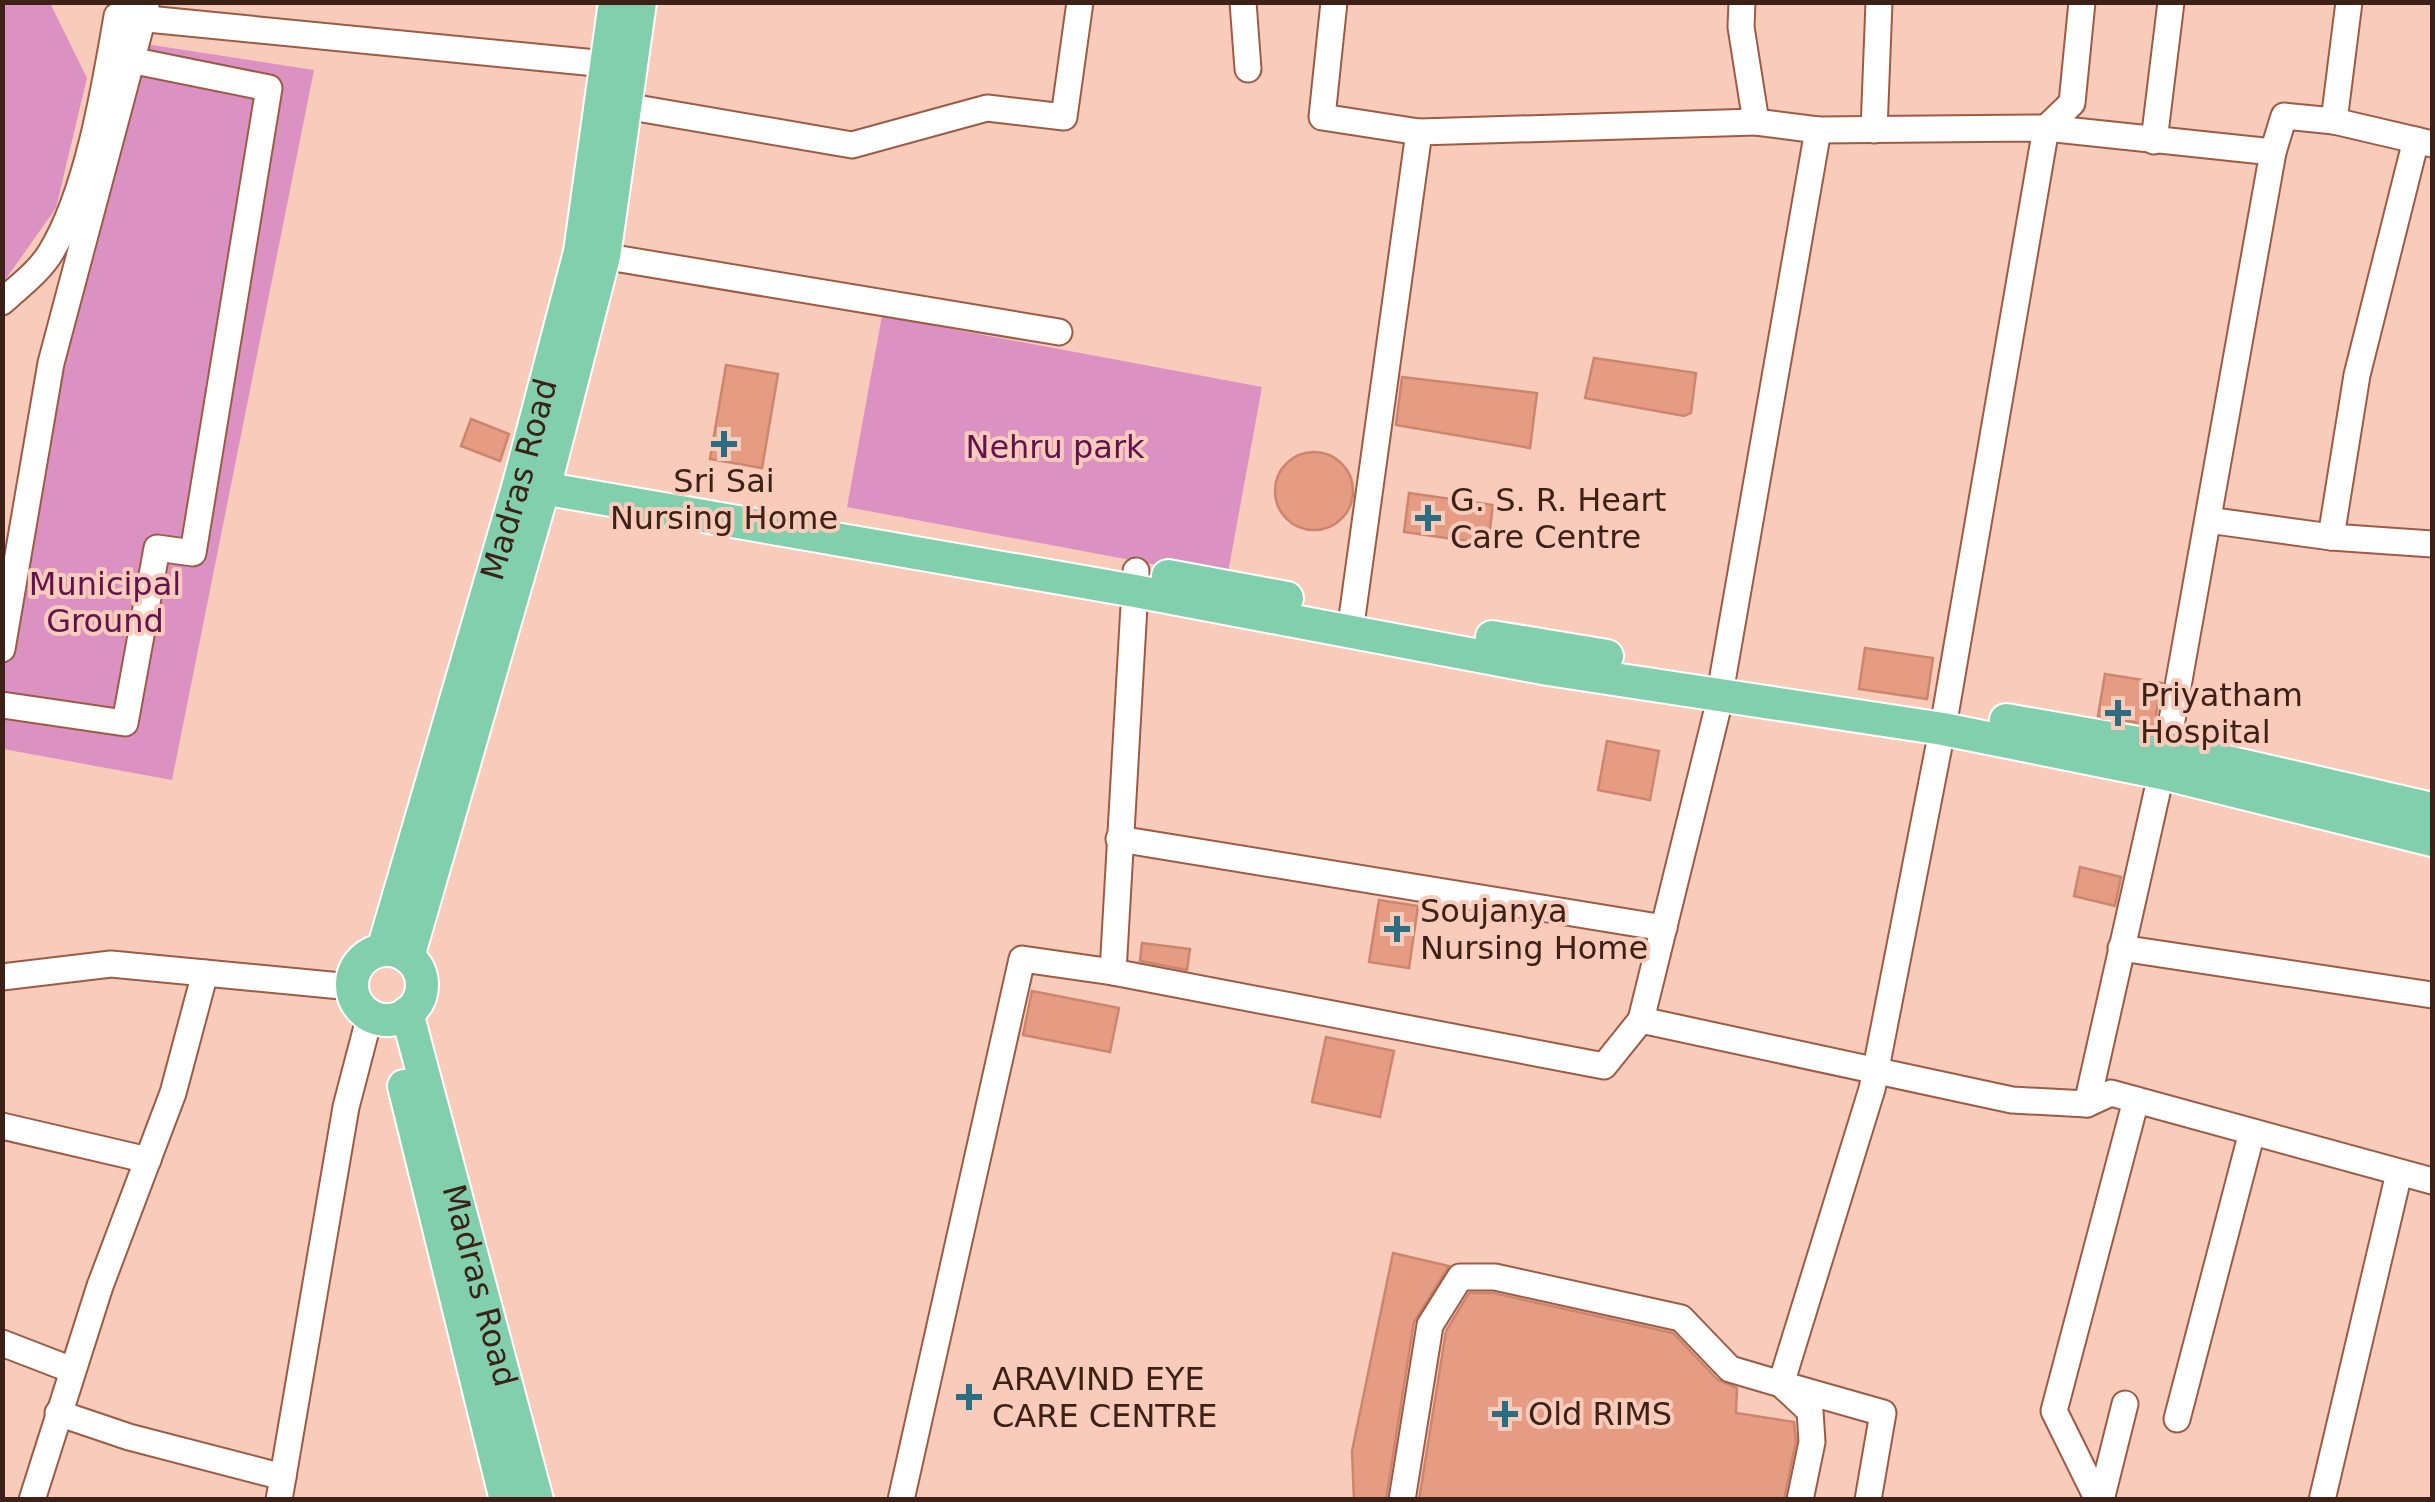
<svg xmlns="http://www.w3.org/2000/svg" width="2435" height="1502" font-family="'DejaVu Sans',sans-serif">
<rect width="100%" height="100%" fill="#f8cbbb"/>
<g fill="#dc91c3">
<polygon points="3,2 50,3 87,78 56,208 3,283"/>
<polygon points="126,41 314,70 172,780 3,749 3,596"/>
<polygon points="882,316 1262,387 1227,578 847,507"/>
</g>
<g fill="#e59c83" stroke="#cd866e" stroke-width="2.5">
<polygon points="1594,358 1696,373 1691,413 1684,416 1585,398"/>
<polygon points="726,365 778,374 762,468 710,459"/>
<polygon points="1402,377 1537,393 1530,448 1396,425"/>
<polygon points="471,419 509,434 500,461 461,446"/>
<circle cx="1314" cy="491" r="39"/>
<polygon points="1409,493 1493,505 1488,544 1404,532"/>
<polygon points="1865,648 1933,658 1927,699 1859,689"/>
<polygon points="2105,674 2162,683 2154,726 2098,716"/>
<polygon points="1607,741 1659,751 1650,800 1598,790"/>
<polygon points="2080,867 2121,877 2115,906 2074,896"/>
<polygon points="1379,900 1418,906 1409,968 1369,962"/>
<polygon points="1142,943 1190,949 1187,970 1140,961"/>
<polygon points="1032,991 1119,1008 1110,1052 1023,1035"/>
<polygon points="1326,1037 1394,1051 1380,1117 1312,1102"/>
<polygon points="1393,1253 1449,1266 1414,1322 1386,1500 1354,1500 1352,1451"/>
<polygon points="1469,1293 1493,1293 1673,1333 1718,1380 1737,1388 1736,1413 1794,1422 1796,1441 1784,1500 1419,1500 1446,1331"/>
</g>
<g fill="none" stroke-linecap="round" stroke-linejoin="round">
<defs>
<g id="minor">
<polyline points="1243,2 1248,69"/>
<polyline points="1334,2 1322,117 1419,132"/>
<polyline points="625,106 852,145 987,108 1064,117 1080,2"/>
<polyline points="2334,121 2432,144"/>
<polyline points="2046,128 2273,152 2167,748 2087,1104 2111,1093 2432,1181"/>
<polyline points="2046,128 2072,103 2082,2"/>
<polyline points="1818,130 2046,128 1946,710 1872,1089 1781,1384 1883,1413 1868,1500"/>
<polyline points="1874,130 1879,2"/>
<polyline points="2416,140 2357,375 2331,537 2432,544"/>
<polyline points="2154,141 2171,2"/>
<polyline points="2273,152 2284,116 2334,121 2349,2"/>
<polyline points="590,254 1059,332"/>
<path d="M2 302C18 287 40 271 51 252 88 191 105 86 117 16L606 64"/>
<polyline points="2208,520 2331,537"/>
<polyline points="1350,632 1419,132 1756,122"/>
<polyline points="2,649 51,363 146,6"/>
<polyline points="1723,676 1818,130 1756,122 1741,27 1742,2"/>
<polyline points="2,705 125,723 157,548 193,553 269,88 135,61"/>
<polyline points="1119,839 1664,928"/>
<polyline points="2121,948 2432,995"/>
<polyline points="1113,972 1136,571"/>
<polyline points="2,977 111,964 341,986"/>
<polyline points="1641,1020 1721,695"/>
<polyline points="2,1126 148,1160"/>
<polyline points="2,1343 72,1370"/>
<polyline points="58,1413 129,1437 283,1477"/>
<polyline points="2177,1419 2252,1132"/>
<polyline points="32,1500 100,1286 173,1093 205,973"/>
<polyline points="279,1500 346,1107 370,1015"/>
<polyline points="901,1500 1022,959 1113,972 1604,1066 1641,1020 2012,1100 2087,1104"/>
<polyline points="1402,1500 1430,1325 1460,1277 1495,1277 1681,1318 1730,1369 1781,1384 1810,1411 1812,1442 1800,1500"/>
<polyline points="2098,1500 2054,1411 2136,1100"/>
<polyline points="2101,1500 2125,1404"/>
<polyline points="2322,1500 2399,1173"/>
</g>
<g id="major">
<polyline points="519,484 1135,591 1548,669 1943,729 2162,773 2432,840"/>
<polyline points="1168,576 1287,598"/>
<polyline points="1492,637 1607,656"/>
<polyline points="2006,720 2167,748 2432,809"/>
<path id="s1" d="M383 950 519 484 580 252 615 2"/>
<circle cx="387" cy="985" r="35"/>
<polyline points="408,957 548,473 604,256 640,2"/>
<path id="s2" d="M407 1013 537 1500"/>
<polyline points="404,1086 506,1500"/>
</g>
</defs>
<use href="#minor" stroke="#9d5b43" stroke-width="29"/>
<use href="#major" stroke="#fff" stroke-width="36"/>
<use href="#minor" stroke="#fff" stroke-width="25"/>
<use href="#major" stroke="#81cfad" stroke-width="32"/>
</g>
<g fill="#2c6e81" stroke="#f8cbbb" stroke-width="4">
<path d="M719 429h10v10h10v10h-10v10h-10v-10h-10v-10h10z"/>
<path d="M1423 503h10v10h10v10h-10v10h-10v-10h-10v-10h10z"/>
<path d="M2113 698h10v10h10v10h-10v10h-10v-10h-10v-10h10z"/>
<path d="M1392 914h10v10h10v10h-10v10h-10v-10h-10v-10h10z"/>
<path d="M964 1382h10v10h10v10h-10v10h-10v-10h-10v-10h10z"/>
<path d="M1500 1399h10v10h10v10h-10v10h-10v-10h-10v-10h10z"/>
</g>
<g text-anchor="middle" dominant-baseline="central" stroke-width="8" stroke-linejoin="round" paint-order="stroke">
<g font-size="32" fill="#62124f" stroke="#f8cbbb">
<text x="1055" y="447">Nehru park</text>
<text x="105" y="584">Municipal<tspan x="105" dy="37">Ground</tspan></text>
</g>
<g font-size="32" fill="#3d2117" stroke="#f8cbbb">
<text stroke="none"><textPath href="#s1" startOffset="490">Madras Road</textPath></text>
<text stroke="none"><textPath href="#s2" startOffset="282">Madras Road</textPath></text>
</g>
<g font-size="32" fill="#3d2117" stroke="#f8cbbb" text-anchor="start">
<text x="724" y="481" text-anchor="middle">Sri Sai<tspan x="724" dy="37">Nursing Home</tspan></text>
<text x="1450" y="500">G. S. R. Heart<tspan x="1450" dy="37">Care Centre</tspan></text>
<text x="2140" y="695">Priyatham<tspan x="2140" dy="37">Hospital</tspan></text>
<text x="1420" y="911">Soujanya<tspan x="1420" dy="37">Nursing Home</tspan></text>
<text x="992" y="1379">ARAVIND EYE<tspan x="992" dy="37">CARE CENTRE</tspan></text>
<text x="1528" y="1414">Old RIMS</text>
</g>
</g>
<rect width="2435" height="1502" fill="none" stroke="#3d2117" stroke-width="10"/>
</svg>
